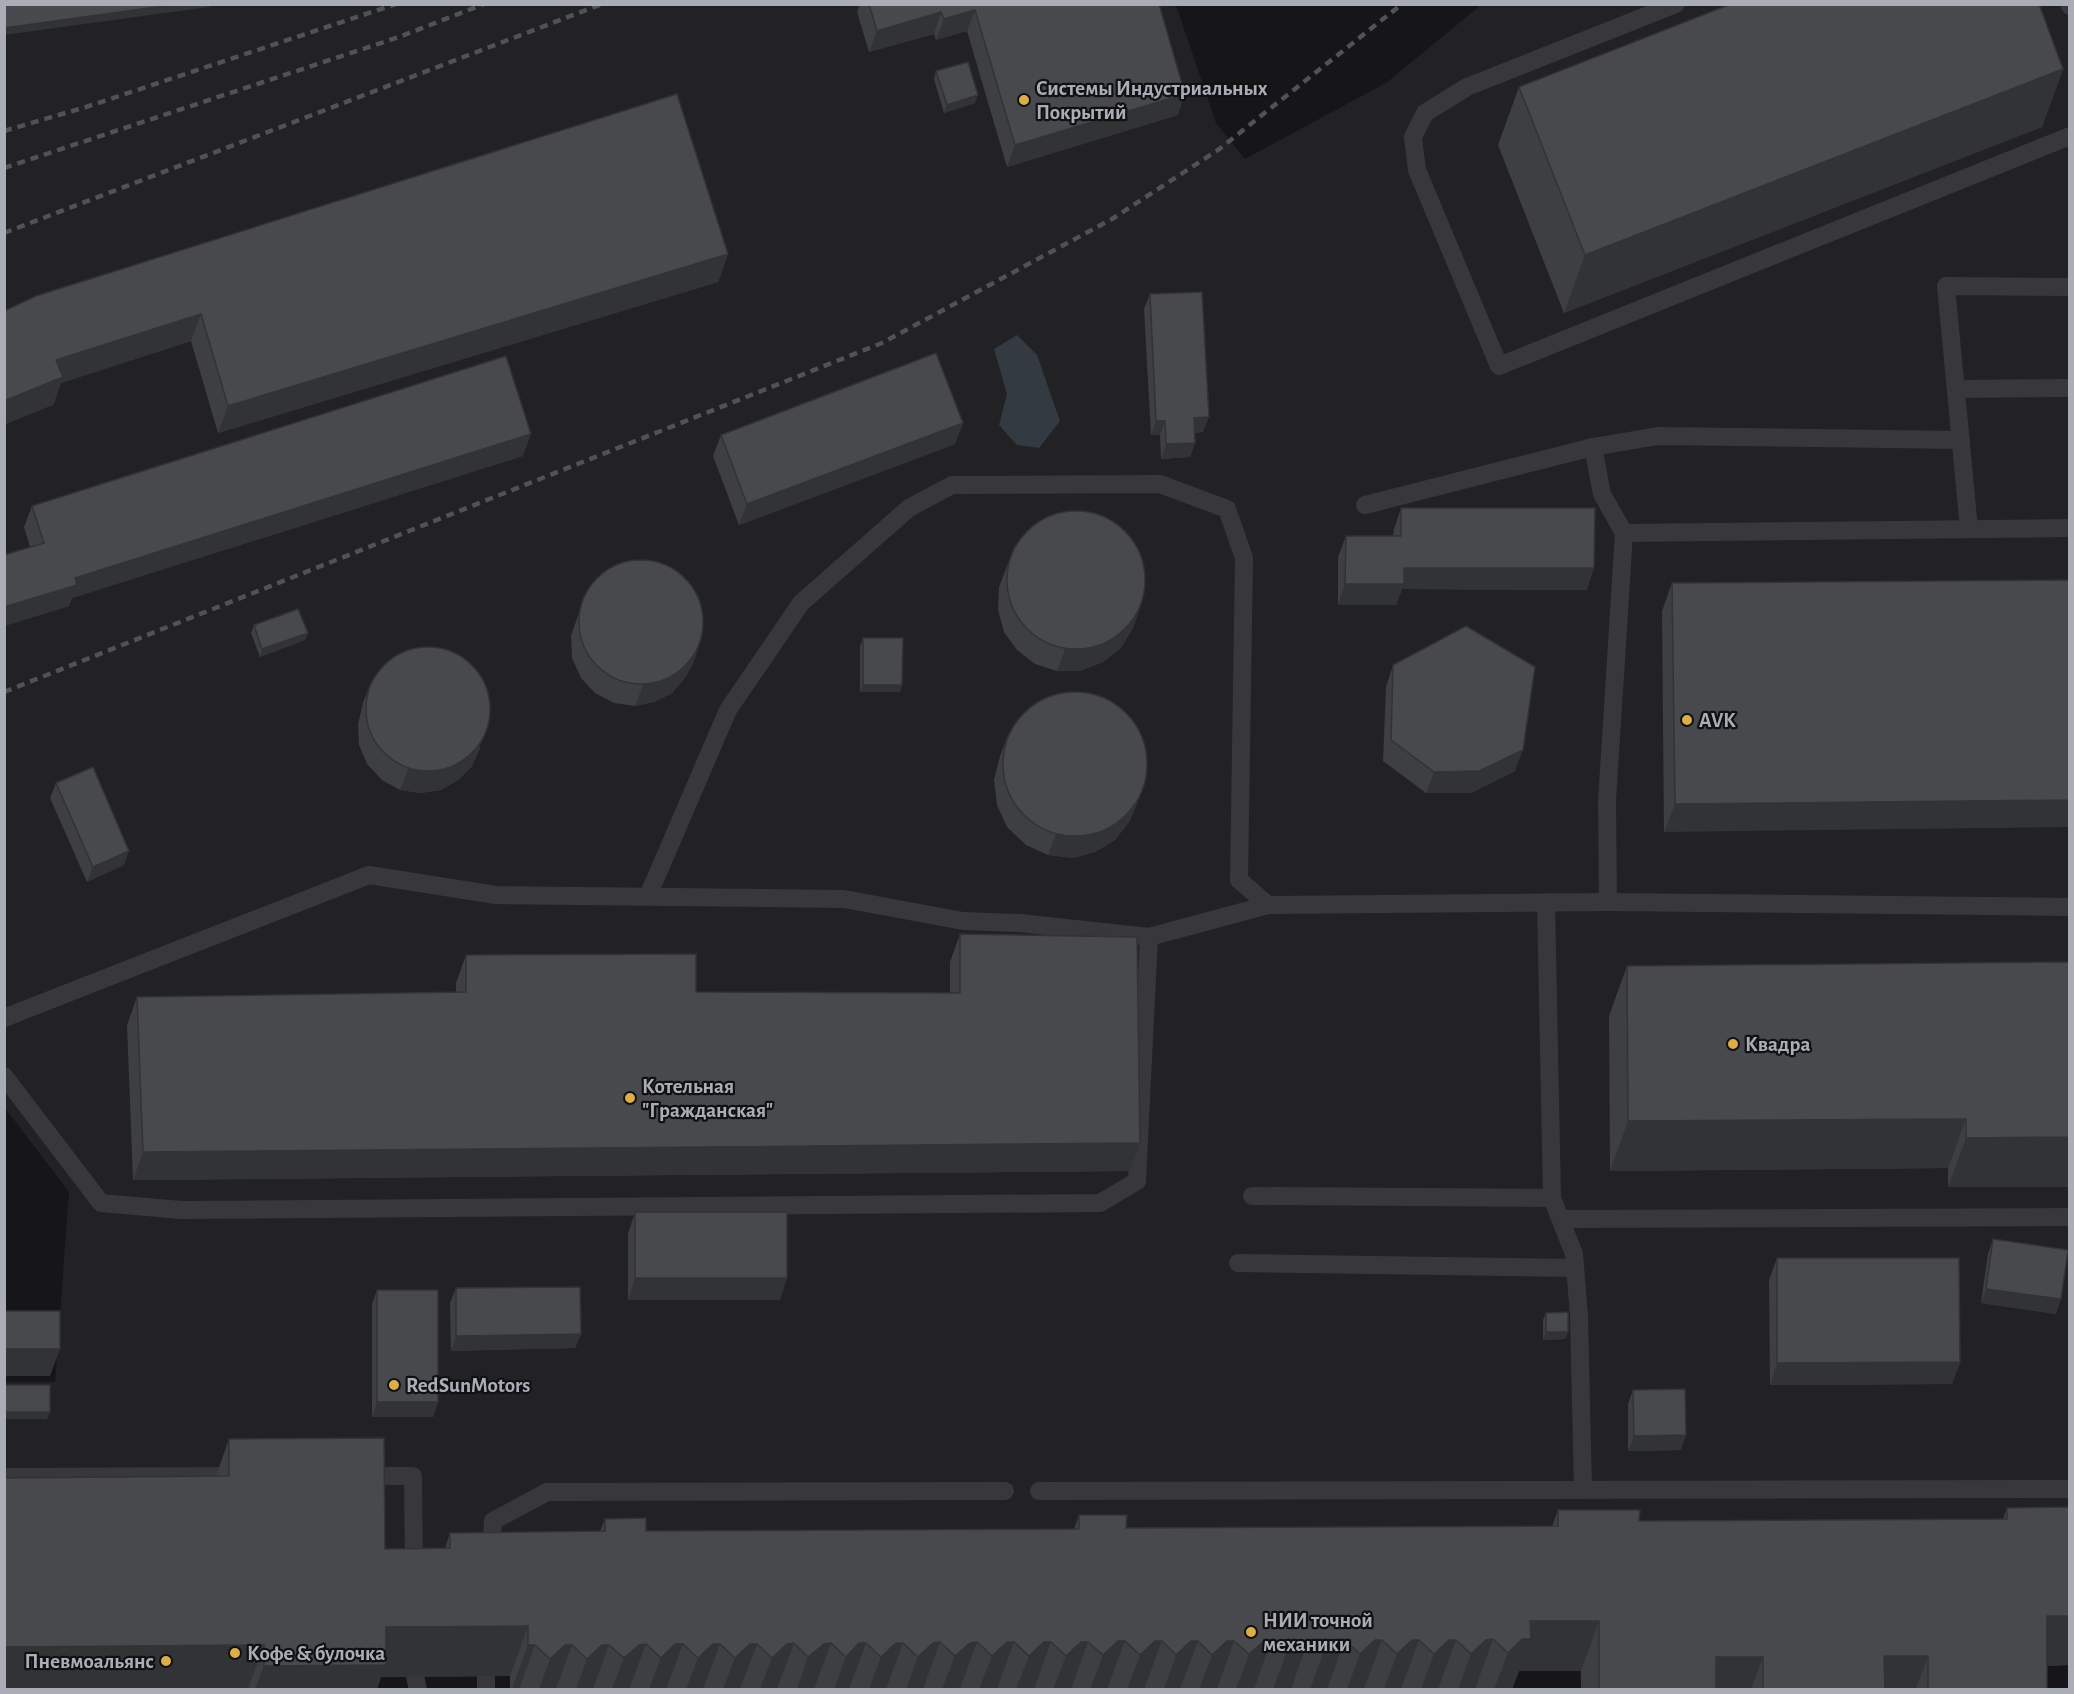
<svg xmlns="http://www.w3.org/2000/svg" width="2074" height="1694" font-family="'Alegreya Sans',sans-serif">
<rect width="100%" height="100%" fill="#161618"/>
<polygon fill="#222224" points="4,5 1176,5 1216,123 1245,159 1386,83 1481,5 2069,5 2069,1665 2029,1666 2029,1690 1581,1690 1580,1671 1513,1671 1504,1690 510,1690 510,1676 486,1676 368,1677 368,1690 5,1689 5,1382 55,1382 69,1192 5,1108"/>
<polygon fill="#333a41" points="1017,335 1037,355 1060,421 1039,448 1017,445 999,425 1007,394 994,349"/>
<g fill="none" stroke-linecap="round" stroke-linejoin="round">
<g stroke="#38383c" stroke-width="18">
<polyline points="1676,4 1467,87 1425,113 1413,137 1417,170 1499,366 2070,136"/>
<polyline points="2069,4 2070,6"/>
<polyline points="1956,389 2070,388"/>
<polyline points="1593,447 1602,494 1624,533"/>
<polyline points="1365,505 1593,447 1658,436 1961,440"/>
<polyline points="1969,529 1946,286 2070,287"/>
<polyline points="648,896 728,710 801,603 909,508 952,485 1160,484 1227,509 1244,558 1239,880 1268,905"/>
<polyline points="1546,902 1552,1198 1574,1254 1579,1316 1583,1490"/>
<polyline points="1608,902 1607,801 1624,533 2070,528"/>
<polyline points="4,1018 369,875 496,895 844,899 963,921 1020,923 1149,937 1268,905 1608,902 2070,907"/>
<polyline points="4,1076 101,1203 181,1210 1100,1203 1137,1181 1149,937"/>
<polyline points="1252,1196 1552,1198"/>
<polyline points="1561,1219 2070,1217"/>
<polyline points="1238,1263 1575,1268"/>
<polyline points="360,1476 413,1476 414,1573"/>
<polyline points="4,1477 240,1476"/>
<polyline points="1039,1491 2070,1489"/>
<polyline points="491,1556 493,1521 547,1492 1005,1491"/>
<polyline points="415,1676 418,1690"/>
<polyline points="486,1690 486,1676"/>
</g>
<g stroke="#515257" stroke-width="4.5" stroke-dasharray="8 6" stroke-linecap="butt">
<polyline points="4,131 86,107 396,4"/>
<polyline points="4,168 399,37 484,4"/>
<polyline points="4,233 602,4"/>
<polyline points="4,692 882,343 1112,219 1218,150 1402,4"/>
</g>
</g>
<g fill="#3e3f41">
<polygon points="860,4 1159,4 1178,115 1007,167 967,31 936,40 934,34 869,52 857,12"/>
<polygon points="2063,69 2042,127 1564,313 1498,145 1519,87"/>
<polygon points="936,71 975,103 944,113 934,79"/>
<polygon points="728,254 718,282 218,433 191,341 61,383 53,405 4,311"/>
<polygon points="1150,294 1203,432 1195,433 1195,443 1190,457 1161,459 1160,435 1151,435 1144,309"/>
<polygon points="963,423 955,444 739,525 713,456 721,435"/>
<polygon points="523,456 72,598 69,606 4,626 4,555 30,547 24,527 32,506"/>
<polygon points="1401,508 1587,590 1402,589 1396,605 1338,605 1338,557 1346,536 1393,536 1394,529"/>
<polygon points="1015,545 1133,628 1121,648 1103,662 1080,671 1057,671 1035,664 1017,650 1004,632 998,610 999,587"/>
<polygon points="2070,580 1664,832 1662,611 1672,583"/>
<polygon points="585,595 701,639 694,661 685,678 672,693 654,702 635,706 614,703 595,693 581,678 572,658 571,636"/>
<polygon points="254,625 308,633 305,640 260,657 251,633"/>
<polygon points="863,638 900,692 860,692 860,646"/>
<polygon points="1393,665 1515,771 1471,793 1426,793 1383,761 1386,687"/>
<polygon points="371,682 480,748 472,766 458,780 441,790 421,793 400,790 382,780 367,764 359,745 358,724 363,703"/>
<polygon points="1008,735 1138,801 1129,822 1115,840 1095,852 1073,858 1048,855 1026,845 1007,827 997,805 994,780 1000,756"/>
<polygon points="56,783 124,865 87,882 50,798"/>
<polygon points="960,934 1140,1143 1130,1171 133,1180 127,1025 137,997 456,992 456,983 466,955 696,992 950,993 950,962"/>
<polygon points="2070,962 1948,1187 1948,1168 1610,1171 1609,1016 1627,966"/>
<polygon points="635,1212 780,1300 628,1300 628,1234"/>
<polygon points="1993,1239 2056,1314 1981,1303 1988,1254"/>
<polygon points="1777,1258 1960,1362 1952,1384 1770,1385 1769,1280"/>
<polygon points="456,1288 581,1334 575,1348 451,1351 450,1303"/>
<polygon points="377,1290 438,1402 433,1417 372,1417 372,1304"/>
<polygon points="1546,1313 1568,1332 1565,1339 1543,1340 1543,1320"/>
<polygon points="1633,1390 1681,1450 1628,1451 1628,1404"/>
<polygon points="229,1439 385,1549 445,1548 450,1533 600,1531 605,1519 646,1531 1074,1529 1079,1515 1126,1528 1552,1526 1558,1510 1639,1521 2003,1519 2007,1508 2070,1507 2070,1665 2047,1666 2047,1689 1581,1689 1581,1671 1519,1671 1512,1689 510,1689 510,1676 381,1677 377,1689 4,1689 216,1476"/>
</g>
<g fill="#323335">
<polygon points="178,4 215,4 209,7 4,35 4,28"/>
<polygon points="975,10 967,31 936,40 944,19"/>
<polygon points="941,12 934,34 869,52 877,31"/>
<polygon points="2063,69 2042,127 1564,313 1585,255"/>
<polygon points="1185,94 1178,115 1007,167 1015,145"/>
<polygon points="978,95 975,103 944,113 947,105"/>
<polygon points="728,254 718,282 218,433 228,406"/>
<polygon points="201,314 191,341 61,383 53,405 4,425 4,401 56,360"/>
<polygon points="1209,417 1203,432 1189,433 1194,418"/>
<polygon points="1156,421 1165,421 1160,435 1151,435"/>
<polygon points="963,423 955,444 739,525 747,504"/>
<polygon points="531,434 523,456 72,598 69,606 4,626 4,607 75,578"/>
<polygon points="1195,443 1190,457 1161,459 1166,444"/>
<polygon points="1404,568 1594,568 1587,590 1402,589 1396,605 1338,605 1345,584"/>
<polygon points="1141,606 1133,628 1121,648 1103,662 1080,671 1057,671 1065,649"/>
<polygon points="308,633 305,640 260,657 262,649"/>
<polygon points="701,639 694,661 685,678 672,693 654,702 635,706 643,685"/>
<polygon points="863,685 902,685 900,692 860,692"/>
<polygon points="488,726 472,766 458,780 441,790 421,793 400,790 408,769"/>
<polygon points="1523,750 1515,771 1471,793 1426,793 1434,772"/>
<polygon points="1146,779 1129,822 1115,840 1095,852 1073,858 1048,855 1056,834"/>
<polygon points="2070,800 2070,827 1664,832 1675,804"/>
<polygon points="129,851 124,865 87,882 93,867"/>
<polygon points="1966,1119 1948,1168 1610,1171 1628,1121"/>
<polygon points="2070,1137 2070,1187 1948,1187 1966,1138"/>
<polygon points="1140,1143 1130,1171 133,1180 143,1152"/>
<polygon points="635,1278 787,1278 780,1300 628,1300"/>
<polygon points="1986,1289 2061,1299 2056,1314 1981,1303"/>
<polygon points="1546,1332 1568,1332 1565,1339 1543,1340"/>
<polygon points="581,1334 575,1348 451,1351 456,1336"/>
<polygon points="4,1349 60,1349 50,1376 4,1376"/>
<polygon points="1960,1362 1952,1384 1770,1385 1777,1363"/>
<polygon points="377,1402 438,1402 433,1417 372,1417"/>
<polygon points="4,1412 50,1412 47,1419 4,1419"/>
<polygon points="1686,1435 1681,1450 1628,1451 1634,1436"/>
<polygon points="2047,1616 2070,1616 2070,1665 2028,1666"/>
<polygon points="1530,1621 1599,1621 1581,1671 1519,1671 1512,1689 1494,1689 1508,1653"/>
<polygon points="528,1626 510,1676 381,1677 377,1689 255,1689 264,1666 386,1627"/>
<polygon points="1493,1639 1475,1689 1458,1689 1471,1654 1486,1640"/>
<polygon points="1345,1640 1327,1689 1310,1689 1323,1654 1338,1641"/>
<polygon points="1375,1640 1382,1640 1364,1689 1347,1689 1360,1654"/>
<polygon points="1412,1640 1419,1640 1401,1689 1384,1689 1397,1654"/>
<polygon points="1449,1640 1456,1640 1438,1689 1421,1689 1434,1654"/>
<polygon points="1118,1641 1125,1641 1107,1689 1090,1689 1103,1655"/>
<polygon points="1155,1641 1162,1641 1144,1689 1127,1689 1140,1655"/>
<polygon points="1191,1641 1198,1641 1180,1689 1164,1689 1176,1655"/>
<polygon points="1227,1641 1234,1641 1217,1689 1199,1689 1212,1655"/>
<polygon points="1264,1641 1271,1641 1254,1689 1236,1689 1249,1654"/>
<polygon points="1301,1641 1308,1641 1291,1689 1273,1689 1286,1654"/>
<polygon points="940,1642 923,1689 906,1689 918,1657 933,1643"/>
<polygon points="977,1642 960,1689 942,1689 955,1656 970,1643"/>
<polygon points="1007,1642 1014,1642 997,1689 979,1689 992,1656"/>
<polygon points="1044,1642 1051,1642 1034,1689 1016,1689 1029,1656"/>
<polygon points="1081,1642 1088,1642 1071,1689 1053,1689 1066,1656"/>
<polygon points="794,1643 777,1689 760,1689 772,1658 787,1644"/>
<polygon points="831,1643 814,1689 797,1689 808,1657 824,1644"/>
<polygon points="859,1643 866,1643 849,1689 834,1689 846,1657"/>
<polygon points="896,1643 903,1643 886,1689 869,1689 881,1657"/>
<polygon points="646,1644 629,1689 612,1689 624,1658 639,1645"/>
<polygon points="675,1644 683,1644 666,1689 649,1689 661,1658"/>
<polygon points="713,1644 720,1644 703,1689 686,1689 698,1658"/>
<polygon points="750,1644 757,1644 740,1689 723,1689 735,1658"/>
<polygon points="264,1645 248,1689 4,1689 4,1647"/>
<polygon points="528,1645 535,1645 519,1689 512,1689"/>
<polygon points="565,1645 572,1645 556,1689 539,1689 550,1659"/>
<polygon points="602,1645 609,1645 593,1689 576,1689 587,1659"/>
<polygon points="1884,1656 1928,1656 1916,1689 1872,1689"/>
<polygon points="1716,1657 1763,1657 1751,1689 1704,1689"/>
</g>
<g fill="#48494c" stroke="#323335" stroke-width="1.5">
<polygon points="4,4 178,4 4,28"/>
<polygon points="869,4 1159,4 1185,94 1015,145 975,10 944,19 941,12 877,31"/>
<polygon points="1731,4 2039,4 2063,69 1585,255 1519,87"/>
<polygon points="968,62 978,95 947,105 936,71"/>
<polygon points="677,94 728,254 228,406 201,314 56,360 63,377 4,401 4,311 36,296"/>
<polygon points="1202,292 1209,417 1194,418 1195,443 1166,444 1165,421 1156,421 1150,294"/>
<polygon points="936,353 963,423 747,504 721,435"/>
<polygon points="506,356 531,434 75,578 77,585 4,607 4,555 44,543 32,506"/>
<polygon points="1401,508 1595,508 1594,568 1404,568 1404,584 1345,584 1346,536 1401,536"/>
<circle cx="1076" cy="580" r="69"/>
<circle cx="641" cy="622" r="62"/>
<polygon points="2070,580 2070,800 1675,804 1672,583"/>
<polygon points="298,609 308,633 262,649 254,625"/>
<polygon points="1466,626 1535,667 1523,750 1479,771 1434,772 1391,740 1393,665"/>
<polygon points="863,638 903,638 902,685 863,685"/>
<circle cx="428" cy="709" r="62"/>
<circle cx="1075" cy="764" r="72"/>
<polygon points="93,767 129,851 93,867 56,783"/>
<polygon points="960,934 1137,937 1140,1143 143,1152 137,997 466,992 466,955 696,954 696,992 960,993"/>
<polygon points="2070,962 2070,1137 1966,1138 1966,1119 1628,1121 1627,966"/>
<rect x="635" y="1212" width="152" height="66"/>
<polygon points="1993,1239 2068,1250 2061,1299 1986,1289"/>
<polygon points="1777,1258 1959,1258 1960,1362 1777,1363"/>
<polygon points="580,1287 581,1334 456,1336 456,1288"/>
<rect x="377" y="1290" width="61" height="112"/>
<rect x="4" y="1311" width="56" height="38"/>
<polygon points="1568,1312 1568,1332 1546,1332 1546,1313"/>
<rect x="4" y="1385" width="46" height="27"/>
<polygon points="1685,1389 1686,1435 1634,1436 1633,1390"/>
<polygon points="384,1438 385,1549 450,1548 450,1533 605,1531 605,1519 646,1518 646,1531 1079,1529 1079,1515 1127,1515 1126,1528 1558,1526 1558,1510 1640,1510 1639,1521 2007,1519 2007,1508 2070,1507 2070,1616 2047,1616 2047,1689 1928,1689 1928,1656 1884,1656 1885,1689 1763,1689 1763,1657 1716,1657 1716,1689 1599,1689 1599,1621 1530,1621 1531,1639 1522,1639 1508,1653 1493,1639 1486,1640 1471,1654 1456,1640 1449,1640 1434,1654 1419,1640 1412,1640 1397,1654 1382,1640 1375,1640 1360,1654 1345,1640 1338,1641 1323,1654 1308,1641 1301,1641 1286,1654 1271,1641 1264,1641 1249,1654 1234,1641 1227,1641 1212,1655 1198,1641 1191,1641 1176,1655 1162,1641 1155,1641 1140,1655 1125,1641 1118,1641 1103,1655 1088,1642 1081,1642 1066,1656 1051,1642 1044,1642 1029,1656 1014,1642 1007,1642 992,1656 977,1642 970,1643 955,1656 940,1642 933,1643 918,1657 903,1643 896,1643 881,1657 866,1643 859,1643 846,1657 831,1643 824,1644 808,1657 794,1643 787,1644 772,1658 757,1644 750,1644 735,1658 720,1644 713,1644 698,1658 683,1644 675,1644 661,1658 646,1644 639,1645 624,1658 609,1645 602,1645 587,1659 572,1645 565,1645 550,1659 535,1645 528,1645 528,1626 386,1627 386,1665 264,1666 264,1645 4,1647 4,1478 229,1476 229,1439"/>
</g>
<g fill="#dbad4b" stroke="#111113" stroke-width="2">
<circle cx="1024" cy="100" r="6"/>
<circle cx="1687" cy="720" r="6"/>
<circle cx="1733" cy="1044" r="6"/>
<circle cx="630" cy="1098" r="6"/>
<circle cx="394" cy="1385" r="6"/>
<circle cx="1251" cy="1632" r="6"/>
<circle cx="235" cy="1653" r="6"/>
<circle cx="166" cy="1661" r="6"/>
</g>
<g text-anchor="middle" dominant-baseline="central" stroke-width="4.5" stroke-linejoin="round" paint-order="stroke">
<g font-size="21" font-weight="bold" fill="#aaadb6" stroke="#111113" text-anchor="start">
<text x="1036" y="88">Системы Индустриальных<tspan x="1036" dy="24">Покрытий</tspan></text>
<text x="1699" y="720">AVK</text>
<text x="1745" y="1044">Квадра</text>
<text x="642" y="1086">Котельная<tspan x="642" dy="24">"Гражданская"</tspan></text>
<text x="406" y="1385">RedSunMotors</text>
<text x="1263" y="1620">НИИ точной<tspan x="1263" dy="24">механики</tspan></text>
<text x="247" y="1653">Кофе &amp; булочка</text>
<text x="154" y="1661" text-anchor="end">Пневмоальянс</text>
</g>
</g>
<rect width="2074" height="1694" fill="none" stroke="#aaadb6" stroke-width="12"/>
</svg>
